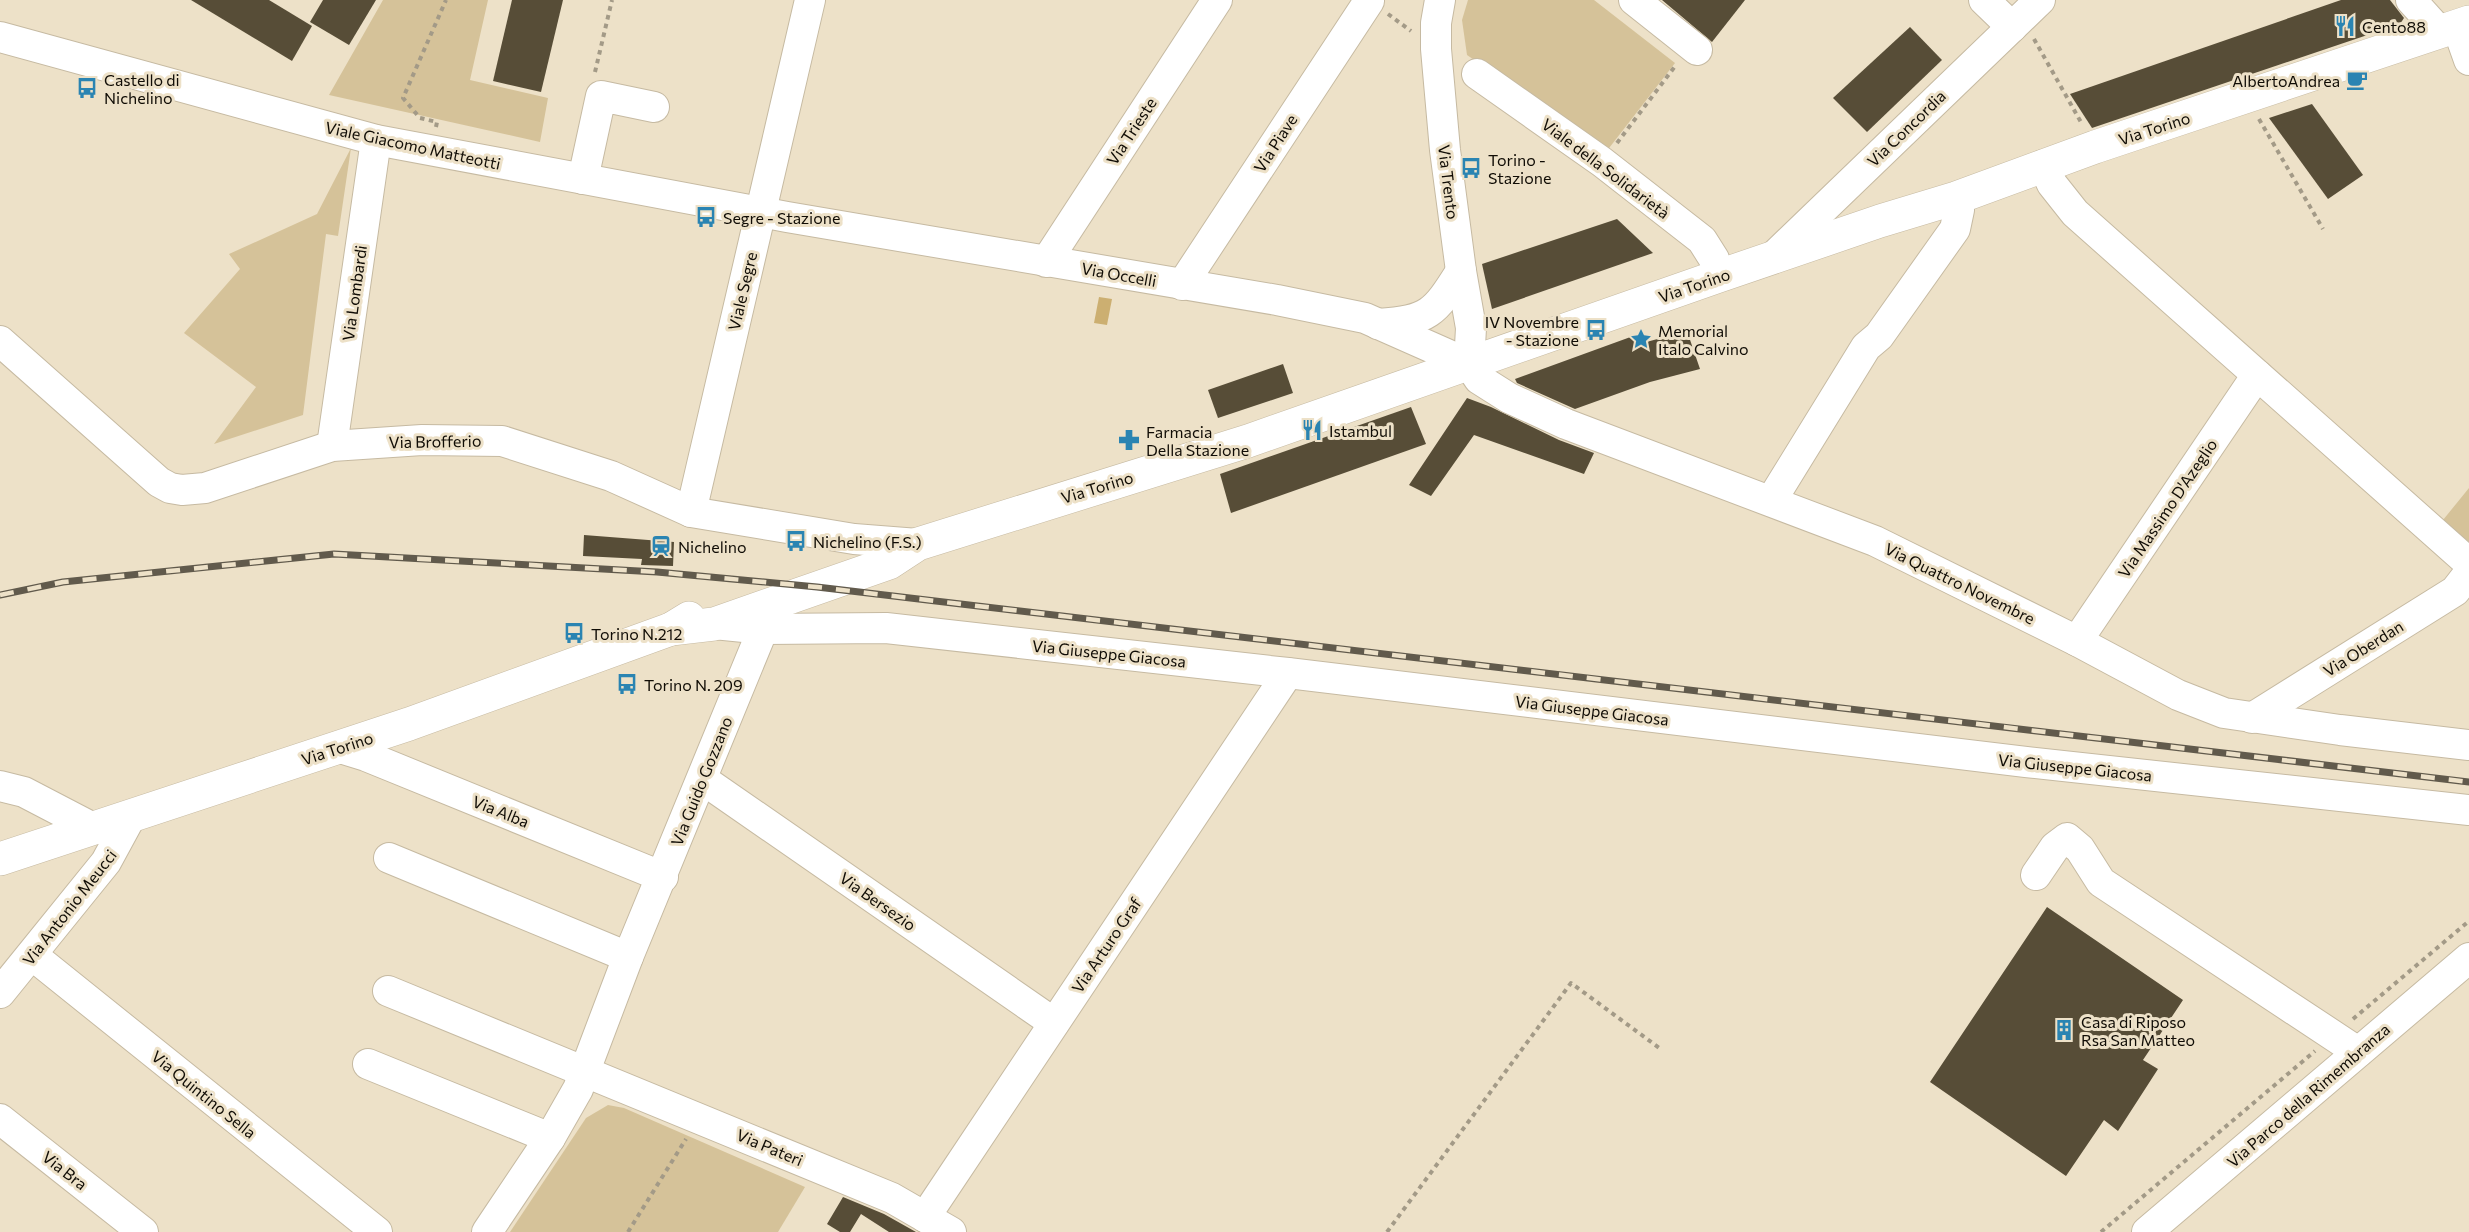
<svg xmlns="http://www.w3.org/2000/svg" width="2469" height="1232" font-family="Commissioner,sans-serif">
<rect width="100%" height="100%" fill="#ede1c8"/>
<g fill="#d5c299">
<polygon points="383,0 488,0 470,80 548,98 540,142 329,95"/>
<polygon points="1468,0 1594,0 1675,63 1606,152 1467,55 1462,20"/>
<polygon points="351,148 338,236 326,234 303,415 214,444 256,387 184,333 240,269 229,254 317,214"/>
<polygon points="2469,488 2469,542 2443,520"/>
<polygon points="608,1105 624,1108 805,1187 778,1232 510,1232 586,1118"/>
</g>
<polygon fill="#ccaf71" points="1099,297 1112,299 1107,325 1094,323"/>
<g fill="#574d37">
<polygon points="191,0 269,0 312,26 292,61"/>
<polygon points="323,0 376,0 349,45 310,22"/>
<polygon points="512,0 563,0 541,92 493,81"/>
<polygon points="1662,0 1745,0 1712,42"/>
<polygon points="2341,0 2390,0 2404,18 2400,24 2092,128 2070,94"/>
<polygon points="1910,27 1942,60 1867,132 1833,98"/>
<polygon points="2312,104 2363,175 2328,199 2269,118"/>
<polygon points="1617,219 1653,253 1492,309 1482,264"/>
<polygon points="1687,331 1700,369 1650,382 1575,409 1517,383 1515,379 1636,335 1639,344"/>
<polygon points="1283,364 1293,393 1218,418 1208,390"/>
<polygon points="1467,398 1491,407 1559,440 1594,453 1584,474 1474,435 1431,496 1409,485"/>
<polygon points="1411,407 1426,444 1231,513 1220,474"/>
<polygon points="584,535 674,542 673,566 641,565 642,559 583,556"/>
<polygon points="2047,907 2183,1000 2143,1060 2158,1069 2118,1131 2104,1120 2066,1176 1930,1082"/>
<polygon points="843,1197 884,1214 916,1232 889,1232 861,1214 850,1232 840,1232 827,1224"/>
</g>
<g fill="none" stroke-linecap="round" stroke-linejoin="round">
<defs>
<g id="minor">
<polyline points="1440,0 1436,23 1436,49 1445,150 1461,271 1471,328 1469,364"/>
<polyline points="1634,0 1697,50"/>
<polyline points="1984,0 2012,27"/>
<polyline points="2411,0 2440,32"/>
<polyline points="2457,26 2469,60"/>
<polyline points="0,37 376,140 787,217 1277,300 1365,318 1469,364"/>
<polyline points="1477,74 1602,162 1702,240 1714,259 1719,276"/>
<polyline points="2043,165 2052,184 2075,213 2469,563"/>
<polyline points="583,179 601,96 654,107"/>
<polyline points="1772,258 2040,0"/>
<polyline points="1046,262 1217,0"/>
<polyline points="1182,285 1369,1"/>
<path d="M1378 324C1429 320 1434 314 1461 271"/>
<polyline points="0,341 159,482 170,488 182,490 205,488 332,446 422,440 502,441 611,476 691,512 854,539 918,544"/>
<polyline points="1469,364 1479,379 1509,398 1566,424 1875,541 2077,641 2178,695 2224,713 2340,730 2469,745"/>
<polyline points="332,446 376,140"/>
<polyline points="1771,501 1866,347 1879,336 1955,229 1959,210 1956,198"/>
<polyline points="691,512 810,0"/>
<polyline points="714,624 764,629 886,628 1288,673 2026,762 2469,810"/>
<polyline points="2077,641 2257,375"/>
<polyline points="2252,718 2455,591 2469,573"/>
<polyline points="337,747 366,756 663,877"/>
<polyline points="702,779 1054,1023"/>
<polyline points="0,786 24,792 95,829"/>
<polyline points="389,858 628,957"/>
<polyline points="2036,875 2055,847 2067,838 2080,849 2101,882 2358,1052"/>
<polyline points="32,955 377,1232"/>
<polyline points="388,991 892,1198 951,1232"/>
<polyline points="0,993 106,862 131,816"/>
<polyline points="368,1064 550,1138"/>
<polyline points="0,1119 143,1232"/>
<polyline points="925,1217 1288,673"/>
<polyline points="487,1232 550,1138 578,1089 628,957 770,612"/>
<polyline points="2147,1232 2469,958"/>
</g>
<g id="major">
<polyline points="671,629 714,624 889,563 918,544 1248,441 1719,276 1880,221 1956,198 2095,147 2469,22"/>
<polyline points="0,859 409,724 671,629 689,618"/>
</g>
</defs>
<use href="#minor" stroke="#c6baa2" stroke-width="32"/>
<use href="#major" stroke="#c6baa2" stroke-width="34"/>
<g stroke="#a39a87" stroke-width="4" stroke-dasharray="4.5 4.5" stroke-linecap="butt">
<polyline points="1388,14 1411,31"/>
<polyline points="2034,39 2082,124"/>
<polyline points="595,72 612,0"/>
<polyline points="2259,119 2323,229"/>
<polyline points="436,127 437,122 420,118 403,98 446,0"/>
<polyline points="1617,143 1676,65"/>
<polyline points="2353,1019 2469,921"/>
<polyline points="628,1232 686,1139"/>
<polyline points="1387,1232 1571,983 1662,1050"/>
<polyline points="2101,1232 2315,1051"/>
</g>
<use href="#minor" stroke="#fff" stroke-width="30"/>
<use href="#major" stroke="#fff" stroke-width="33"/>
<defs>
<polyline id="rail" points="0,595 63,582 334,554 657,572 817,587 2469,782"/>
</defs>
<use href="#rail" stroke="#615a4c" stroke-width="7"/>
<use href="#rail" stroke="#ede1c8" stroke-width="4.5" stroke-dasharray="14" stroke-linecap="butt"/>
</g>
<defs>
<symbol id="restaurant-bare" viewBox="-9 -9 18 18"><path d="M-5-6h1v4h1v-4h1v4h1v-4h1v5L-1.5 .5V6h-2V.5L-5-1ZM5-6V6H3V1.5H1.5Q1.5-4 5-6Z" fill="#2a84b2" stroke="#ede1c8" stroke-width="2.5" paint-order="stroke"/></symbol>
<symbol id="cafe-bare" viewBox="-9 -9 18 18"><path d="M-5.5-4.5H6V0H3Q3 3.5 0 3.5H-2.5Q-5.5 3.5-5.5 0ZM3-3.2v2h1.7v-2ZM-6 4.5H4V6H-6Z" fill="#2a84b2" stroke="#ede1c8" stroke-width="2.5" paint-order="stroke"/></symbol>
<symbol id="bus-bare" viewBox="-9 -9 18 18"><path d="M-5-6H5V4H4V6H2V4H-2V6H-4V4H-5ZM-3.5-4V0h7V-4ZM-3.5 1.2v1.5H-2V1.2ZM2 1.2v1.5H3.5V1.2Z" fill="#2a84b2" stroke="#ede1c8" stroke-width="2.5" paint-order="stroke"/></symbol>
<symbol id="sight-bare" viewBox="-9 -9 18 18"><path d="M0-6L1.8-2.2L6-1.7L2.9 1.2L3.7 5.4L0 3.3L-3.7 5.4L-2.9 1.2L-6-1.7L-1.8-2.2Z" fill="#2a84b2" stroke="#ede1c8" stroke-width="2.5" paint-order="stroke"/></symbol>
<symbol id="pharmacy-bare" viewBox="-9 -9 18 18"><path d="M-2-6h4v4h4v4h-4v4h-4v-4h-4v-4h4Z" fill="#2a84b2" stroke="#ede1c8" stroke-width="2.5" paint-order="stroke"/></symbol>
<symbol id="station-bare" viewBox="-9 -9 18 18"><path d="M-3-6H3Q5-6 5-4V2Q5 4 3 4L4.5 6H3L1.5 4h-3L-3 6H-4.5L-3 4Q-5 4-5 2V-4Q-5-6-3-6ZM-3.5-4v3h7v-3ZM-3.5 1v1.5H-2V1ZM2 1v1.5H3.5V1Z" fill="#2a84b2" stroke="#ede1c8" stroke-width="2.5" paint-order="stroke"/></symbol>
<symbol id="building-bare" viewBox="-9 -9 18 18"><path d="M-4-6H4V6H1V3H-1V6H-4ZM-2.5-4.3h1.7v1.8h-1.7ZM.8-4.3h1.7v1.8H.8ZM-2.5-1h1.7V.8h-1.7ZM.8-1h1.7V.8H.8Z" fill="#2a84b2" stroke="#ede1c8" stroke-width="2.5" paint-order="stroke"/></symbol>
</defs>
<g fill-rule="evenodd">
<use href="#restaurant-bare" x="2330" y="11" width="30" height="30"/>
<use href="#cafe-bare" x="2342" y="65" width="30" height="30"/>
<use href="#bus-bare" x="72" y="73" width="30" height="30"/>
<use href="#bus-bare" x="1456" y="153" width="30" height="30"/>
<use href="#bus-bare" x="691" y="202" width="30" height="30"/>
<use href="#bus-bare" x="1581" y="315" width="30" height="30"/>
<use href="#sight-bare" x="1626" y="324" width="30" height="30"/>
<use href="#restaurant-bare" x="1297" y="415" width="30" height="30"/>
<use href="#pharmacy-bare" x="1114" y="425" width="30" height="30"/>
<use href="#bus-bare" x="781" y="526" width="30" height="30"/>
<use href="#station-bare" x="646" y="531" width="30" height="30"/>
<use href="#bus-bare" x="559" y="618" width="30" height="30"/>
<use href="#bus-bare" x="612" y="669" width="30" height="30"/>
<use href="#building-bare" x="2049" y="1015" width="30" height="30"/>
</g>
<g text-anchor="middle" dominant-baseline="central" stroke-width="6" stroke-linejoin="round" paint-order="stroke">
<g font-size="16" fill="#100c05" stroke="#ede1c8" text-anchor="start">
<text x="2362" y="26">Cento88</text>
<text x="104" y="79">Castello di<tspan x="104" dy="18">Nichelino</tspan></text>
<text x="2340" y="80" text-anchor="end">AlbertoAndrea</text>
<text x="1488" y="159">Torino -<tspan x="1488" dy="18">Stazione</tspan></text>
<text x="723" y="217">Segre - Stazione</text>
<text x="1579" y="321" text-anchor="end">IV Novembre<tspan x="1579" dy="18">- Stazione</tspan></text>
<text x="1658" y="330">Memorial<tspan x="1658" dy="18">Italo Calvino</tspan></text>
<text x="1329" y="430">Istambul</text>
<text x="1146" y="431">Farmacia<tspan x="1146" dy="18">Della Stazione</tspan></text>
<text x="813" y="541">Nichelino (F.S.)</text>
<text x="678" y="546">Nichelino</text>
<text x="591" y="633">Torino N.212</text>
<text x="644" y="684">Torino N. 209</text>
<text x="2081" y="1021">Casa di Riposo<tspan x="2081" dy="18">Rsa San Matteo</tspan></text>
</g>
<g font-size="16" fill="#100c05" stroke="#ede1c8">
<text transform="translate(1906 128) rotate(-44)">Via Concordia</text>
<text transform="translate(2154 128) rotate(-18)">Via Torino</text>
<text transform="translate(1131 131) rotate(-57)">Via Trieste</text>
<text transform="translate(1275 143) rotate(-57)">Via Piave</text>
<text transform="translate(413 145) rotate(12)">Viale Giacomo Matteotti</text>
<text transform="translate(1606 168) rotate(37)">Viale della Solidarietà</text>
<text transform="translate(1449 182) rotate(83)">Via Trento</text>
<text transform="translate(1119 274) rotate(10)">Via Occelli</text>
<text transform="translate(1694 285) rotate(-19)">Via Torino</text>
<text transform="translate(742 291) rotate(-77)">Viale Segre</text>
<text transform="translate(354 293) rotate(-82)">Via Lombardi</text>
<text transform="translate(435 441) rotate(-1)">Via Brofferio</text>
<text transform="translate(1097 487) rotate(-17)">Via Torino</text>
<text transform="translate(2167 508) rotate(-56)">Via Massimo D'Azeglio</text>
<text transform="translate(1960 583) rotate(26)">Via Quattro Novembre</text>
<text transform="translate(2363 648) rotate(-32)">Via Oberdan</text>
<text transform="translate(1109 653) rotate(6)">Via Giuseppe Giacosa</text>
<text transform="translate(1592 710) rotate(7)">Via Giuseppe Giacosa</text>
<text transform="translate(337 748) rotate(-18)">Via Torino</text>
<text transform="translate(2075 767) rotate(6)">Via Giuseppe Giacosa</text>
<text transform="translate(701 781) rotate(-68)">Via Guido Gozzano</text>
<text transform="translate(501 811) rotate(22)">Via Alba</text>
<text transform="translate(878 901) rotate(35)">Via Bersezio</text>
<text transform="translate(69 907) rotate(-52)">Via Antonio Meucci</text>
<text transform="translate(1106 945) rotate(-56)">Via Arturo Graf</text>
<text transform="translate(204 1094) rotate(39)">Via Quintino Sella</text>
<text transform="translate(2308 1095) rotate(-41)">Via Parco della Rimembranza</text>
<text transform="translate(770 1147) rotate(23)">Via Pateri</text>
<text transform="translate(65 1170) rotate(38)">Via Bra</text>
</g>
</g>
</svg>
